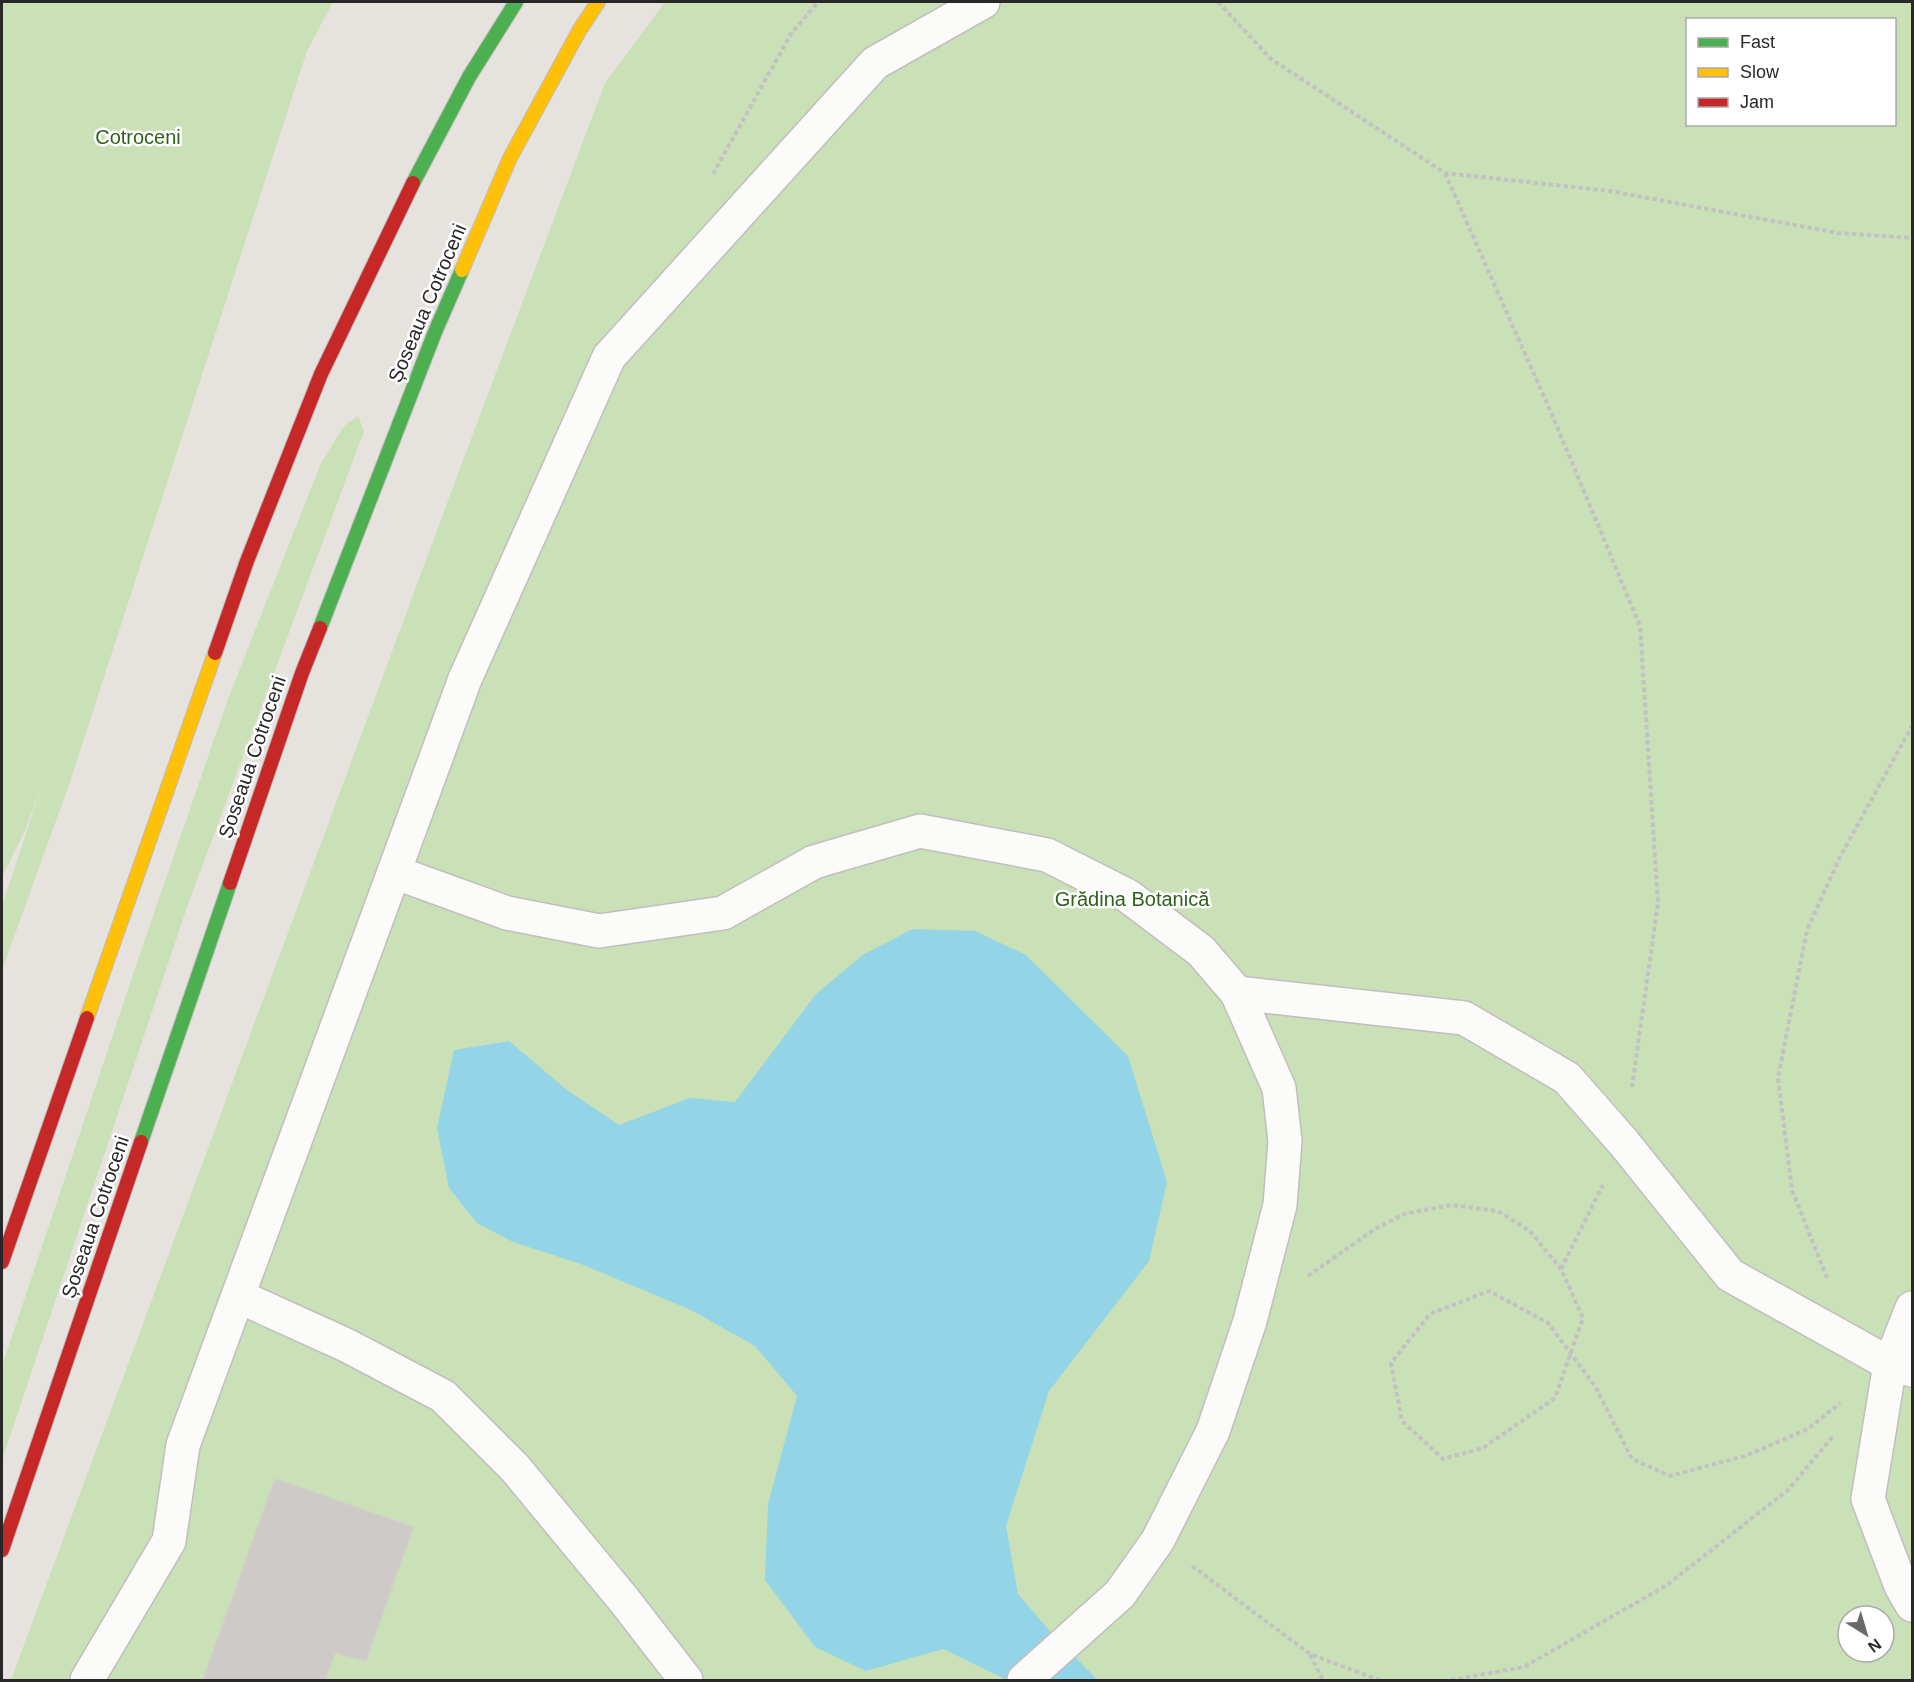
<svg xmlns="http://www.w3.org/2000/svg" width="1914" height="1682" font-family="Arial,sans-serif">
<rect width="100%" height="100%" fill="#e6e2de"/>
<g fill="#cae0b7" fill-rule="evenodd">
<polygon points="2,2 333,2 307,51 70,782 2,970 2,906 45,776 25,831 2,877"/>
<path d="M665 2H1912V1680H11L459 471 605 83ZM1688 20H1894V124H1688ZM1848 1616H1884V1652H1848Z"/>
<polygon points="358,416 364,431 187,907 2,1460 2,1366 145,939 228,699 321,463 344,426"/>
</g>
<polygon fill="#93d5e6" points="913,929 975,931 1026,955 1128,1056 1167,1182 1149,1261 1049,1391 1006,1526 1018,1594 1054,1636 1098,1680 1007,1680 943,1649 866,1671 815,1647 765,1580 768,1504 797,1396 755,1346 691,1310 581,1264 513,1242 477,1223 449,1188 437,1128 454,1050 509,1041 567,1090 619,1125 690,1098 735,1102 816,994 864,954"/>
<polygon fill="#cdcac8" stroke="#d1ceca" stroke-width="1.5" points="275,1479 413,1527 366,1661 335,1653 325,1680 203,1680"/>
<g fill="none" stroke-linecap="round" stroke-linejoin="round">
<defs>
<g id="street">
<polyline points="394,872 507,913 599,931 723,913 814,862 920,831 1047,855 1128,896 1201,951 1237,993 1279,1088 1285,1141 1280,1205 1250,1321 1213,1431 1158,1540 1120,1594 1024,1680"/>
<polyline points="1237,993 1464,1018 1567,1078 1624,1143 1730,1275 1890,1364 1912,1370"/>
<polyline points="238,1296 346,1345 443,1396 515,1468 624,1600 686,1680"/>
<polyline points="1912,1308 1890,1364 1868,1499 1901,1586 1912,1605"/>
<polyline points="87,1680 169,1541 183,1445 465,679 609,357 875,63 983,2"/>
</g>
<g id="fast">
<polyline points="413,183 469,77 516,2"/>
<polyline points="320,628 435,332 462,270"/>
<polyline points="141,1142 230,883"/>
</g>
<g id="slow">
<polyline points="462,270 510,158 579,31 598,2"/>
<polyline points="87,1018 215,653"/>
</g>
<g id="jam">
<polyline points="215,653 247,561 321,374 413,183"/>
<polyline points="230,883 302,673 320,628"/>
<polyline points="2,1262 87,1018"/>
<polyline points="2,1550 141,1142"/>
</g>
</defs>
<use href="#street" stroke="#c0bebf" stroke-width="36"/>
<use href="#fast" stroke="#bfbdbc" stroke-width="16"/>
<use href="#slow" stroke="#bfbdbc" stroke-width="16"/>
<use href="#jam" stroke="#bfbdbc" stroke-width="16"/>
<g stroke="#c3c2c2" stroke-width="4" stroke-dasharray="4.5 3" stroke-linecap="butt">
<polyline points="1218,2 1271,59 1445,173 1610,191 1838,233 1912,238"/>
<polyline points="1445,173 1553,417 1640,626 1658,903 1632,1087"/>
<polyline points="713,174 791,34 818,2"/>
<polyline points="1561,1269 1603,1185"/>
<polyline points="1308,1276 1375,1229 1404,1214 1451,1205 1498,1211 1530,1231 1561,1269 1583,1318 1555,1398 1483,1448 1443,1459 1402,1421 1391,1363 1430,1314 1489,1291 1548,1323 1595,1386 1632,1459 1670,1476 1745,1456 1808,1429 1840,1403"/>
<polyline points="1827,1278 1792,1190 1778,1078 1807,930 1840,857 1912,726"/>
<polyline points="1192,1566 1310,1654 1379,1680"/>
<polyline points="1310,1655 1323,1680"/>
<polyline points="1451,1680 1524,1667 1667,1585 1788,1490 1834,1435"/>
</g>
<use href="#street" stroke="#fbfbfa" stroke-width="33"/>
<use href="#fast" stroke="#4caf50" stroke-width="14"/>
<use href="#slow" stroke="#ffc107" stroke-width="14"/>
<use href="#jam" stroke="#c62828" stroke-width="14"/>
</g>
<g text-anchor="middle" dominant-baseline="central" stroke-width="5" stroke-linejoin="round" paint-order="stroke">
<g font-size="20" fill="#2e611c" stroke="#fff">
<text x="138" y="137">Cotroceni</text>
<text x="1132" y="899">Grădina Botanică</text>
</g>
<g font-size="20" fill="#282828" stroke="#fff">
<text transform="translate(427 303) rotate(-67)">Șoseaua Cotroceni</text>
<text transform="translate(252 757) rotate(-71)">Șoseaua Cotroceni</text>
<text transform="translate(95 1217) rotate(-71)">Șoseaua Cotroceni</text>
</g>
</g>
<rect width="1914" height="1682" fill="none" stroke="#282828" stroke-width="6"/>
<rect x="1686" y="18" width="210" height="108" fill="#ffffff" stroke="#a9a9a9" stroke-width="1.5"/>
<rect x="1698" y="38" width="30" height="9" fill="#4caf50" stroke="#a9a9a9" stroke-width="1.5"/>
<text x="1740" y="48" font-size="18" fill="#282828">Fast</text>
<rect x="1698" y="68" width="30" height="9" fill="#ffc107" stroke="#a9a9a9" stroke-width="1.5"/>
<text x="1740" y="78" font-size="18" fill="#282828">Slow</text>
<rect x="1698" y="98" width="30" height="9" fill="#c62828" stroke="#a9a9a9" stroke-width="1.5"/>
<text x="1740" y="108" font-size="18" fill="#282828">Jam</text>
<g transform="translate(1866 1634) rotate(143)"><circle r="28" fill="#ffffff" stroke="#a9a9a9" stroke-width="1.5"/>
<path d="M0-4.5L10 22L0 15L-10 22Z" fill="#6a6968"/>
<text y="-9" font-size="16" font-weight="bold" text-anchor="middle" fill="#282828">N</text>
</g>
</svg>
